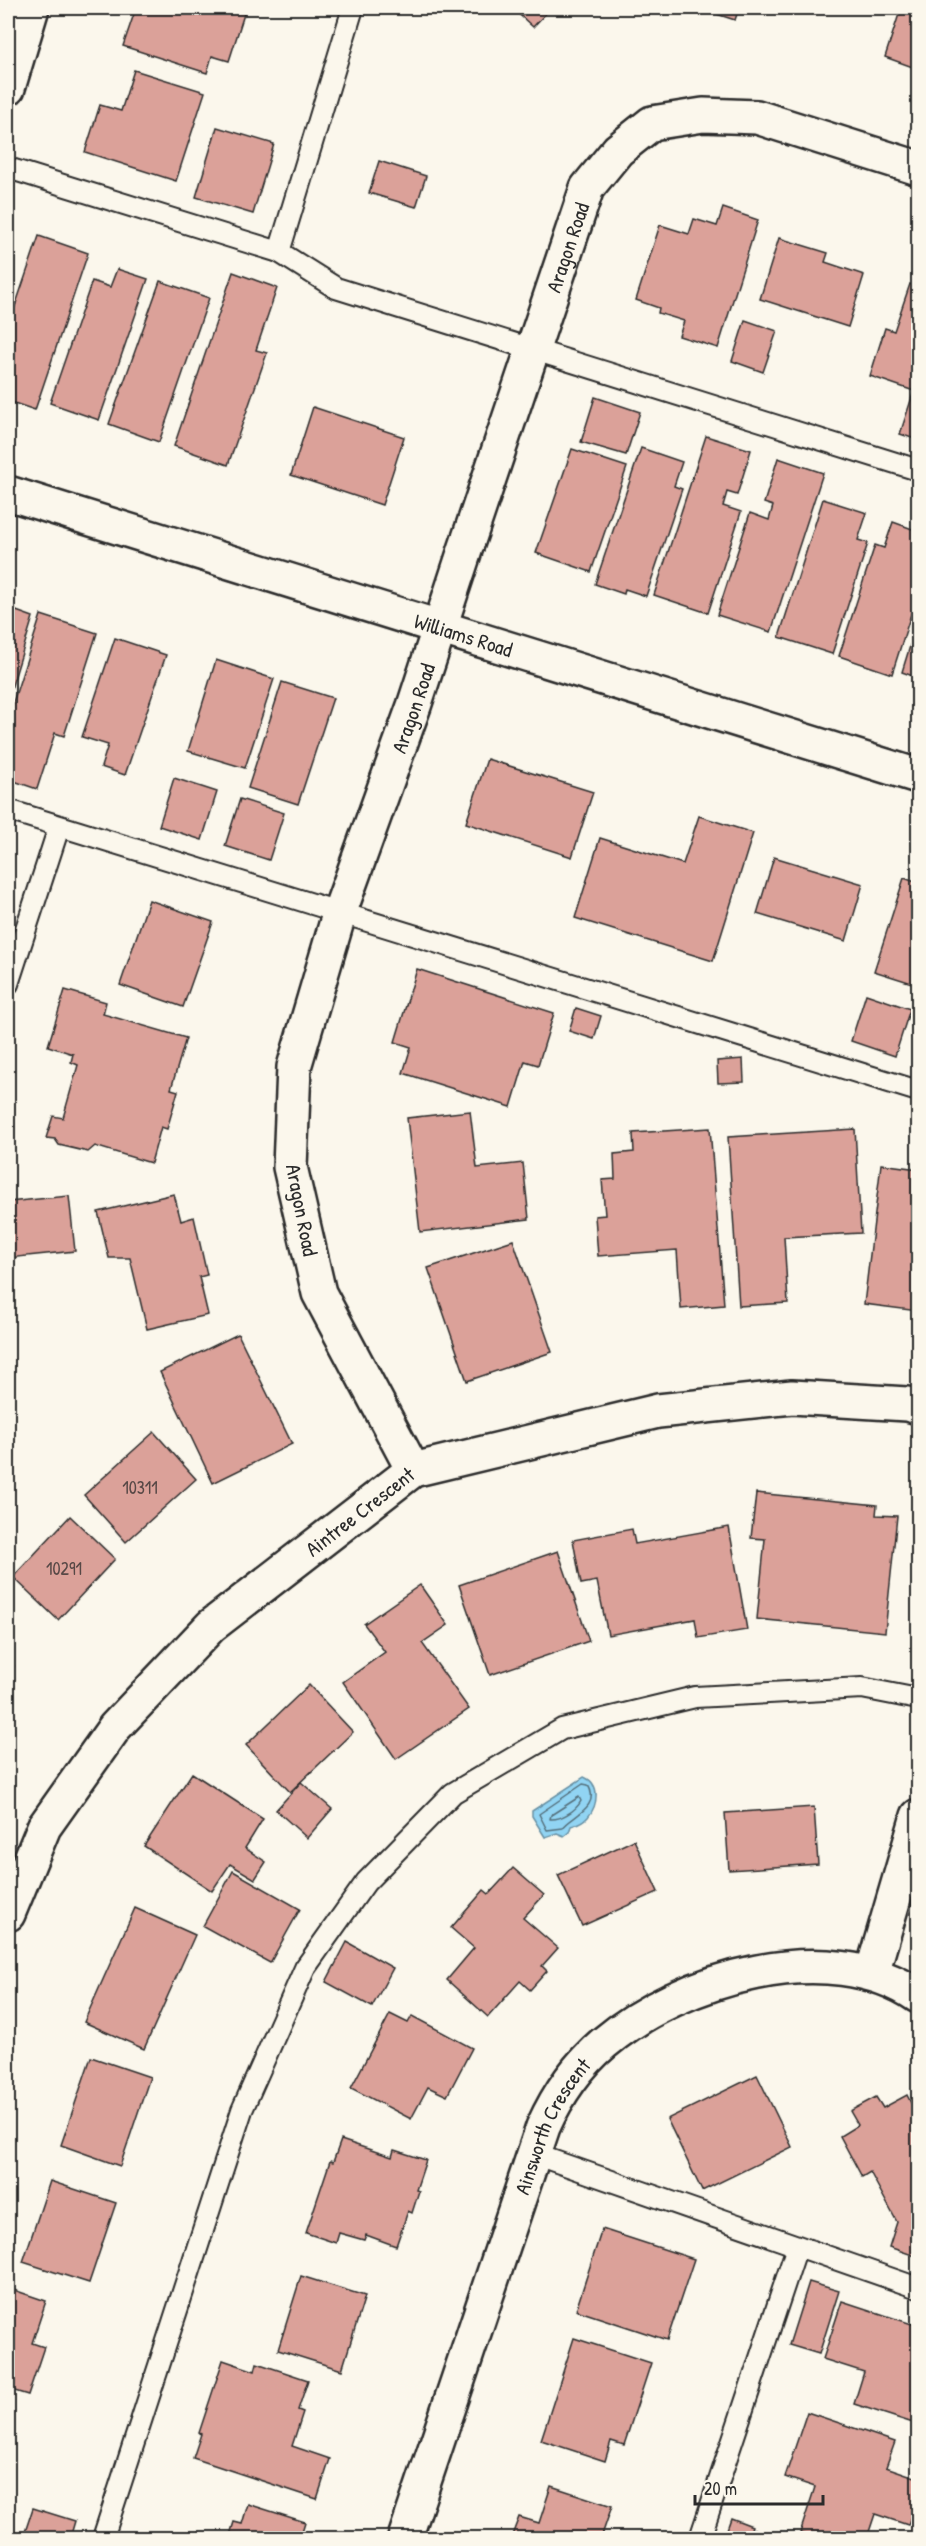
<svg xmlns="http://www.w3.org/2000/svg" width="926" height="2546" font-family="'Patrick Hand',sans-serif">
<rect width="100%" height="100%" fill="#fbf7ec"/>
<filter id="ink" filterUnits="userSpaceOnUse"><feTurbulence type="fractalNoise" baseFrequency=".0167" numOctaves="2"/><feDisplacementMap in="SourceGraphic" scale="12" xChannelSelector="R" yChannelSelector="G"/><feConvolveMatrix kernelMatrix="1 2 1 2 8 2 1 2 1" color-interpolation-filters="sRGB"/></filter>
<g filter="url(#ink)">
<path fill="#91d4f3" stroke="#6890a3" stroke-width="1.5" d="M584 1777C601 1784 598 1805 588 1817 583 1823 577 1824 571 1826L569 1832 564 1836 557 1833 545 1837 532 1816V1811Z"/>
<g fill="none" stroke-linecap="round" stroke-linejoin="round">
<g stroke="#546f7b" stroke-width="1.5">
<path d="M583 1784 588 1785C602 1808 569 1817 563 1828L547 1830 539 1814Z"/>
<path d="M579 1797 581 1801C576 1811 560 1820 550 1819L551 1815Z"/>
</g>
</g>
<g fill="#dba199" stroke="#2b2b2b" stroke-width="1.5">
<polygon points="136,8 246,8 229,61 212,56 207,73 123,46"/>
<polygon points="512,8 551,8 533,27"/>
<polygon points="698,8 739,8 735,20"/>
<polygon points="901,8 918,8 918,69 885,57"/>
<polygon points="134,70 205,92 176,181 85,152 100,105 121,111"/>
<polygon points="217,127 274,144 253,214 196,197"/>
<polygon points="379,161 426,176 416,207 369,193"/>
<polygon points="723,208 758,220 718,348 679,336 684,321 658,313 659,308 636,300 660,225 689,234 694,219 717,226"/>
<polygon points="39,236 88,253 35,410 8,401 8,327"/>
<polygon points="779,238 828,253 825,262 864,275 848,327 760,299"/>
<polygon points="117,269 148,279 99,420 50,403 92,281 110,287"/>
<polygon points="233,272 277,288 256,350 267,353 228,465 174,446"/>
<polygon points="160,281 209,298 159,442 109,424"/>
<polygon points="910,284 918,287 918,440 900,434 914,391 870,376 885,328 894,331"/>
<polygon points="745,320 777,331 763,372 732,361"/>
<polygon points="595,397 640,412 626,455 581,442"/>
<polygon points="313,407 404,437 382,505 291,475"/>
<polygon points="706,436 751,450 737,495 727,492 723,506 741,512 708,613 654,595"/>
<polygon points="641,448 682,462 674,486 682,489 646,596 625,589 624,594 595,584"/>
<polygon points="572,449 627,467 591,572 536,553"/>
<polygon points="778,458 823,473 771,632 717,615 750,513 769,520 773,506 764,503"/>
<polygon points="823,499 867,513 858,540 868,543 832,654 779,637"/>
<polygon points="893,522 918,531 918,592 892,674 839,656 875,545 884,548"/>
<polygon points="8,608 33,617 8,699"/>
<polygon points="41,615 97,633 64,736 55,733 37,789 8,779 8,718"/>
<polygon points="918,620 918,678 902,672"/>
<polygon points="115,638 166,655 125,775 101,767 108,745 82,737"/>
<polygon points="216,660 274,679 245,768 188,751"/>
<polygon points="282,682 333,698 298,804 248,788"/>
<polygon points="487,759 593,792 572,857 466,823"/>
<polygon points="174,778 217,792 202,840 159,826"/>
<polygon points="240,799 284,813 269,860 225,846"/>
<polygon points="699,816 753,833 713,961 575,918 600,838 683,864"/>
<polygon points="774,857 863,884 846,941 757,914"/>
<polygon points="904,878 918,883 918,985 874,971"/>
<polygon points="149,900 213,922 183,1007 120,985"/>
<polygon points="417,969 554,1013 538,1065 525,1061 511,1107 403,1073 411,1047 395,1042"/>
<polygon points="65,990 106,1002 103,1014 186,1038 171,1089 178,1091 167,1129 161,1127 151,1163 95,1146 88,1152 59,1145 55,1139 46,1138 53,1116 63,1118 78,1065 71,1062 73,1054 48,1046"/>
<polygon points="866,994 910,1009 895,1056 851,1041"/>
<polygon points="576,1008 601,1016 594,1039 569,1031"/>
<polygon points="743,1059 744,1082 718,1083 717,1061"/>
<polygon points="470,1111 477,1168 523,1163 529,1219 420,1232 407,1118"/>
<polygon points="710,1128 724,1305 681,1309 677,1250 598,1256 595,1216 605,1215 602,1180 615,1179 614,1154 634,1152 633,1133"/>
<polygon points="855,1129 861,1233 784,1237 788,1303 739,1306 728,1137"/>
<polygon points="881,1164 918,1169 918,1311 864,1304"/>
<polygon points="174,1194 181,1221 194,1217 207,1275 199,1277 208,1315 147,1329 130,1258 109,1258 98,1212"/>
<polygon points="69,1196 75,1251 8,1258 8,1202"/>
<polygon points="513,1240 552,1352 467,1381 428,1268"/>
<polygon points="238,1334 292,1444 213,1483 160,1372"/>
<polygon points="154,1432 196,1479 126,1542 84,1495"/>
<polygon points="756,1493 877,1505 876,1515 897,1516 885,1632 757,1619 765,1539 751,1538"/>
<polygon points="70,1516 115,1559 58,1620 13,1577"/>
<polygon points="729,1527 747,1630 698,1638 695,1619 608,1635 597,1581 581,1584 573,1540 632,1529 635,1544"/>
<polygon points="558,1551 589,1641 490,1675 459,1585"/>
<polygon points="420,1585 448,1625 422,1643 469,1709 396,1759 343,1682 385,1652 364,1624"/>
<polygon points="8,1660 14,1666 8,1674"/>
<polygon points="309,1685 353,1732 290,1792 246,1745"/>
<polygon points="192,1773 263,1819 245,1848 266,1862 255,1879 230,1864 212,1891 144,1846"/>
<polygon points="301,1782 332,1809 307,1838 276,1810"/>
<polygon points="814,1807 818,1864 729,1870 725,1813"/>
<polygon points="634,1840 658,1892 582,1926 558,1875"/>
<polygon points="513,1868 544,1895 523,1918 558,1948 542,1966 547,1971 530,1990 520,1981 488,2017 447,1980 474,1948 451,1928 484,1890 489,1894"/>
<polygon points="233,1871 300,1909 270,1963 203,1926"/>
<polygon points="135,1908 195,1935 144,2049 84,2022"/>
<polygon points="347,1942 393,1968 372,2007 326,1982"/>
<polygon points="390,2014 408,2023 412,2016 472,2048 447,2096 428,2087 411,2119 351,2088"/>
<polygon points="91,2057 150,2077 120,2166 61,2145"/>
<polygon points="757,2075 792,2147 702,2191 667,2119"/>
<polygon points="907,2095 918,2117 918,2257 889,2247 897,2222 870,2172 862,2177 840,2136 858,2125 850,2111 876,2097 883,2108"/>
<polygon points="341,2140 392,2157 394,2150 426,2160 416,2190 419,2191 412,2213 408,2211 396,2246 366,2235 364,2240 339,2233 336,2243 306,2233 330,2161 333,2162"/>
<polygon points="50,2181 116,2203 89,2283 23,2262"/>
<polygon points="602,2229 694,2259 667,2340 576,2310"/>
<polygon points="301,2276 365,2296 342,2370 278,2350"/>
<polygon points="809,2282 839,2291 819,2354 789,2345"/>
<polygon points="8,2288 46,2301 32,2343 44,2347 28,2395 8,2389"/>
<polygon points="842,2301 918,2326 918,2406 913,2423 854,2404 864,2372 823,2359"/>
<polygon points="574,2338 651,2363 624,2445 611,2441 605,2461 541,2440"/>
<polygon points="223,2360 255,2371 257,2363 308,2380 298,2410 303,2412 292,2446 330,2459 317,2499 193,2458 201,2434 199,2433"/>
<polygon points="807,2412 895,2442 886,2467 918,2478 918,2495 908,2525 875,2514 867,2538 816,2538 800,2533 815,2487 785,2477"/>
<polygon points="8,2429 12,2430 8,2445"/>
<polygon points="551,2486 612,2506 601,2538 511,2538 519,2517 539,2523"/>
<polygon points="248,2504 305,2522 300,2538 229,2538 234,2522 242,2524"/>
<polygon points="33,2508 75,2521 70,2538 23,2538"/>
<polygon points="731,2518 752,2526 748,2538 724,2538"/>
<polygon points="754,2529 782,2538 751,2538"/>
</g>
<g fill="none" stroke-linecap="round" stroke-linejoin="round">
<defs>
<g id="lane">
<polyline points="8,168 279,252 336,288 918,470"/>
<polyline points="279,252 353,8"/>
<polyline points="8,810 918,1091"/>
<polyline points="8,984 59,827"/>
<polyline points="534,2154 918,2288"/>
<polyline points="103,2538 242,2110 305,1968 366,1882 453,1793 562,1729 695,1697 862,1688 918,1699"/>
<polyline points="700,2538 797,2247"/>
</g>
<g id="street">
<polyline points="8,88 32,8"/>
<path id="s1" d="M413 1470 319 1293 290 1167 294 1067 340 911 414 706 465 550 587 188 618 150 652 123 703 115 757 117 918 168"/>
<path id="s2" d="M8 1914 44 1827 115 1727 211 1626 413 1470 658 1411 792 1397 907 1404 918 1407"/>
<polyline points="872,1973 918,1816"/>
<path id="s3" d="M405 2538 543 2127C557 2096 578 2065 604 2043 681 1978 829 1935 918 1996"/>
</g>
<g id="secondary">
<path id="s4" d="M8 493 918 776"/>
</g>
</defs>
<use href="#lane" stroke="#2b2b2b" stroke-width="24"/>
<use href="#street" stroke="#2b2b2b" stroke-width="38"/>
<use href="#secondary" stroke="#2b2b2b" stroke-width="38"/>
<use href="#lane" stroke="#fbf7ec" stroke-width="20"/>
<use href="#street" stroke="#fbf7ec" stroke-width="33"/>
<use href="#secondary" stroke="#fbf7ec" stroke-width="33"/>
</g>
</g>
<g text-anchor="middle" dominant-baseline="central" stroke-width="4.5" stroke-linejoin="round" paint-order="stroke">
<g font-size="18" fill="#574846">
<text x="140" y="1487">10311</text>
<text x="64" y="1568">10291</text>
</g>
<g font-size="21" fill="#2b2b2b" stroke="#fbf7ec">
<text stroke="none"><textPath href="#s1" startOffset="1294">Aragon Road</textPath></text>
<text stroke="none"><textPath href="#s4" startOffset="477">Williams Road</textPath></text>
<text stroke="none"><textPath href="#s1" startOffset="808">Aragon Road</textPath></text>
<text transform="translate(302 1210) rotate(79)">Aragon Road</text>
<text stroke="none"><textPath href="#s2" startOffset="544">Aintree Crescent</textPath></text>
<text stroke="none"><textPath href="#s3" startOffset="438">Ainsworth Crescent</textPath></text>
</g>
</g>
<rect width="926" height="2546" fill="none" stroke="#fbf7ec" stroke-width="30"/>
<rect x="15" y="15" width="896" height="2516" fill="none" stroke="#2b2b2b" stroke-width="2" filter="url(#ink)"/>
<path d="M695 2495v9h128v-9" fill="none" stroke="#2b2b2b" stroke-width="3"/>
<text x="704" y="2495" font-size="18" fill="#2b2b2b" stroke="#fbf7ec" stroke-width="4.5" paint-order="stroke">20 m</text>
</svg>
